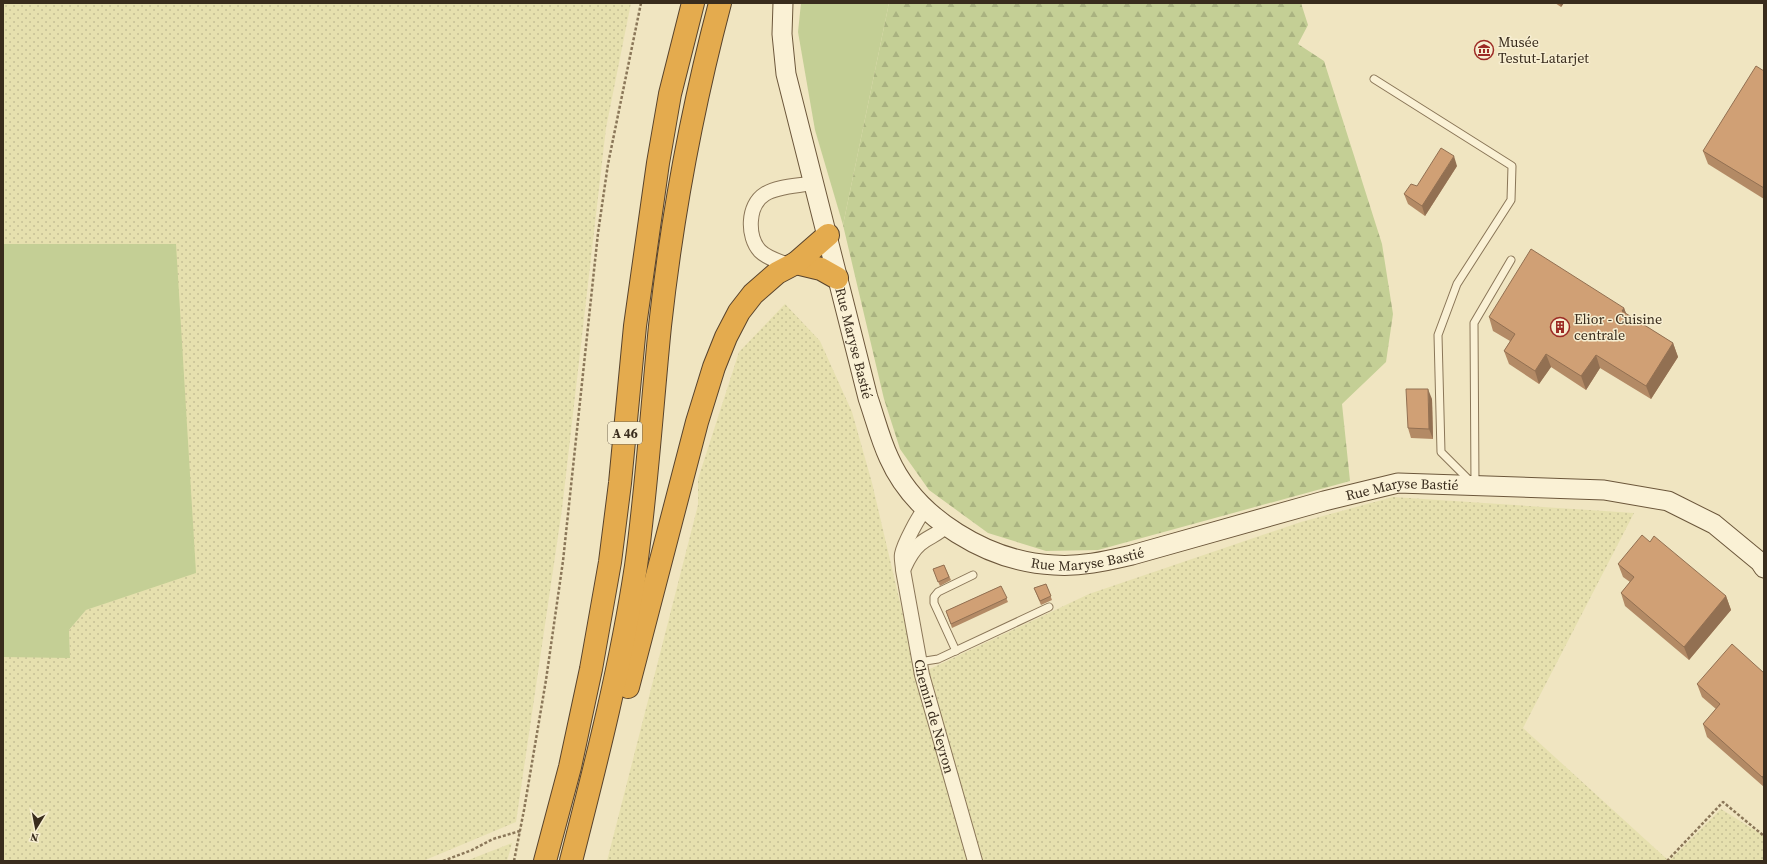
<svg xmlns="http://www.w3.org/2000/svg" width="1767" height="864" font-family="'Source Serif 4',serif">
<defs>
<pattern id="farmland-dots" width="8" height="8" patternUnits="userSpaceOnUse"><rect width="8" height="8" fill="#e6e0ae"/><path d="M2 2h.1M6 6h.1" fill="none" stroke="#c6c095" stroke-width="1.8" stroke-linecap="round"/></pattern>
<pattern id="forest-firs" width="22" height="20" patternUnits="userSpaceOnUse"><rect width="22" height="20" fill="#c4cf95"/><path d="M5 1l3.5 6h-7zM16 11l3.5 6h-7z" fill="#a9b280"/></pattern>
</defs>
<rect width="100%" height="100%" fill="#f0e5c1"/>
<g fill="url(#farmland-dots)">
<polygon points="3,3 631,3 606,128 562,509 516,822 423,861 3,861 3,657 70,657 69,630 86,610 131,594 176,244 3,244"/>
<polygon points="785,304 820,341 852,412 872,483 917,675 1089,594 1301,522 1393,497 1634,513 1523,728 1669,861 1721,809 1764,836 1764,861 607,861 698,505 698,479 739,352"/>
<polygon points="512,843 507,861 466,861"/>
</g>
<g fill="#c4cf95">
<polygon points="801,3 889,3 843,225 815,130 798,32"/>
<polygon points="3,244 176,244 196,573 86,610 69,630 70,658 3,657"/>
</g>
<polygon fill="url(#forest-firs)" points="889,3 1301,3 1308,25 1298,44 1324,61 1382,244 1393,314 1386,362 1342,404 1350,481 1098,550 1046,551 988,533 929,490 900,449 884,399 843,225"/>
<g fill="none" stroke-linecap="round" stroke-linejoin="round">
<defs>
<g id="lane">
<polyline points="1374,79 1512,166 1511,200 1457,284 1438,335 1441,452 1470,481"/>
<polyline points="1475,486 1474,323 1511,260"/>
<polyline points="956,651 934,603 934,597 938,592 973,575"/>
<polyline points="919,662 938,659 1049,607"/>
</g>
<g id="street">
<path d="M791 266C781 262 768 259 760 251 747 237 747 205 765 194 778 186 798 186 813 183"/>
<path id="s1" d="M926 508C919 515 904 544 902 554 901 559 903 565 903 570L922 675 975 861"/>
<path d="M904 568C908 559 913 550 920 544 928 537 939 534 946 526"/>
</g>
<g id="secondary">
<path id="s2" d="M783 3 782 34 786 74 868 398C875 418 880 439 889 458 916 519 989 562 1054 565 1081 567 1106 561 1132 555L1324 501 1398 483 1604 490 1668 501 1714 524 1760 562 1764 568"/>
</g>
<g id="highway">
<polyline points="796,263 821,269 837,278"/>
<polyline points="628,687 697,422 714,367 726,337 739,312 753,294 777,273 796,263 828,235"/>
<polyline points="545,861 570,767 591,669 610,562 620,483 635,326 658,163 670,94 693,3"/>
<path d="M571 861C596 763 621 666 636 566 647 486 652 406 660 326 672 217 692 109 720 3"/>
</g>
</defs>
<use href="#lane" stroke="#8a7658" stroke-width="9"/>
<use href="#street" stroke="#8a7658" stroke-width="16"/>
<use href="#secondary" stroke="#6c573b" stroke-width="21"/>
<use href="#highway" stroke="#58432c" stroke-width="24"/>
<g stroke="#8a7658" stroke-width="2.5" stroke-dasharray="3 2" stroke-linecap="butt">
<polyline points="443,861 472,850 493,839 520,831"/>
<polyline points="514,861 524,810 546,680 563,561 598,233 608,164 641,3"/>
<polyline points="1667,861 1723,802 1764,836"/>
</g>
<use href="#lane" stroke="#faf1d5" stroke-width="7"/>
<use href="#street" stroke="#faf1d5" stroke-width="14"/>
<use href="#secondary" stroke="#faf1d5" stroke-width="19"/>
<use href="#highway" stroke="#e4ab4e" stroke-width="22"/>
</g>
<g fill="#b38a65">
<polygon points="1555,3 1564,3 1561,7"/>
<polygon points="1764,71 1764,199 1708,164 1703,151"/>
<polygon points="1457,166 1425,216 1408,204 1404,194 1417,186"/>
<polygon points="1624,308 1626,314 1673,343 1678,357 1651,399 1600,368 1586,390 1551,367 1539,384 1509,364 1504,351 1510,341 1493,331 1489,317"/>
<polygon points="1432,399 1433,439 1411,438 1408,428"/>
<polygon points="1650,542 1726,596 1731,610 1689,660 1625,606 1621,593 1630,582 1623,577 1618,564"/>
<polygon points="944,565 951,580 940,586 933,569"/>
<polygon points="1046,584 1052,600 1041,605 1034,588"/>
<polygon points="1001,586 1008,602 952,628 946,611"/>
<polygon points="1764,673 1764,787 1707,737 1703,724 1716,709 1702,697 1697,684"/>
</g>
<g fill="#927052">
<polygon points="1560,3 1564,3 1561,7"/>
<polygon points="1454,156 1457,166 1425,216 1422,206"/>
<polygon points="1624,308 1629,321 1622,311"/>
<polygon points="1673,343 1678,357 1651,399 1646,386"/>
<polygon points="1546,354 1551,367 1539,384 1535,371"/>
<polygon points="1596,355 1600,368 1586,390 1581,376"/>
<polygon points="1428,389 1432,399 1433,439 1429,429"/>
<polygon points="1726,596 1731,610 1689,660 1684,647"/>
<polygon points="1764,775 1764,782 1762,777"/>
</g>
<g fill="#d0a075" stroke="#927052">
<polygon points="1756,66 1764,71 1764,188 1703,151"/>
<polygon points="1441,148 1454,156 1422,206 1404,194 1411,184 1417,186"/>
<polygon points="1531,249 1624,308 1622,311 1673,343 1646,386 1596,355 1581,376 1546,354 1535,371 1504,351 1515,334 1489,317"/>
<polygon points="1406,389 1428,389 1429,429 1408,428"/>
<polygon points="1642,535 1650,542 1654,536 1726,596 1684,647 1621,593 1634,577 1618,564"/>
<polygon points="944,565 949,577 938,582 933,569"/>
<polygon points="1046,584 1051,596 1040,601 1034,588"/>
<polygon points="1001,586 1007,598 951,624 946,611"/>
<polygon points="1732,644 1764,673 1764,775 1762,777 1703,724 1720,704 1697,684"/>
</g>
<defs>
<symbol id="museum-ring" viewBox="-11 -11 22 22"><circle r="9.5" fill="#f7eed1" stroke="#9c2b25" stroke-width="1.5"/><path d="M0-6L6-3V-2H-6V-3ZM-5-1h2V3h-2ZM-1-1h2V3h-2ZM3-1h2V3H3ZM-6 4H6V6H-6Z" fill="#9c2b25"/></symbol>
<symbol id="building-ring" viewBox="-11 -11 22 22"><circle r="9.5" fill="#f7eed1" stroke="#9c2b25" stroke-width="1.5"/><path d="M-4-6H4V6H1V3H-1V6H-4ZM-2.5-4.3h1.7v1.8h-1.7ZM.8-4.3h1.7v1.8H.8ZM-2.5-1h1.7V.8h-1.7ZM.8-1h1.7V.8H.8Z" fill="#9c2b25"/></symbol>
</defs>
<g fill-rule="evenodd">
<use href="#museum-ring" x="1473" y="39" width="22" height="22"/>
<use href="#building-ring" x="1549" y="316" width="22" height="22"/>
</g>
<g text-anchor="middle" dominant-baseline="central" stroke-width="3" stroke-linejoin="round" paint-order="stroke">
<rect fill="#f7eed1" stroke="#726653" stroke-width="1" x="608" y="422" width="34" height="22" rx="3"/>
<g font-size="13" font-weight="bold" fill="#392c1d">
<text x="625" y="433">A 46</text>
</g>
<g font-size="14" fill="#392c1d" stroke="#f7eed1" text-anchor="start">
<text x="1498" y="42">Musée<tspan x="1498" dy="16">Testut-Latarjet</tspan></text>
<text x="1574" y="319">Elior - Cuisine<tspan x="1574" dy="16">centrale</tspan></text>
</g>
<g font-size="14" fill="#392c1d" stroke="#f7eed1">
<text stroke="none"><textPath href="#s2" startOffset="349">Rue Maryse Bastié</textPath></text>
<text stroke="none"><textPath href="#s2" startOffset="1033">Rue Maryse Bastié</textPath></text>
<text stroke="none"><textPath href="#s2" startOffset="709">Rue Maryse Bastié</textPath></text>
<text stroke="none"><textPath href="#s1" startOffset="218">Chemin de Neyron</textPath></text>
</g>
</g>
<rect width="1767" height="864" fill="none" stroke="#392c1d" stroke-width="8"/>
<g transform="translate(36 828) rotate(190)" stroke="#f7eed1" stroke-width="3" paint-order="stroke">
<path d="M0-3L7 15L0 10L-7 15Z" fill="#392c1d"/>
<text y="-6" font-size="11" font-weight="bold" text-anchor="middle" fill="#392c1d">N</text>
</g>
</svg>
